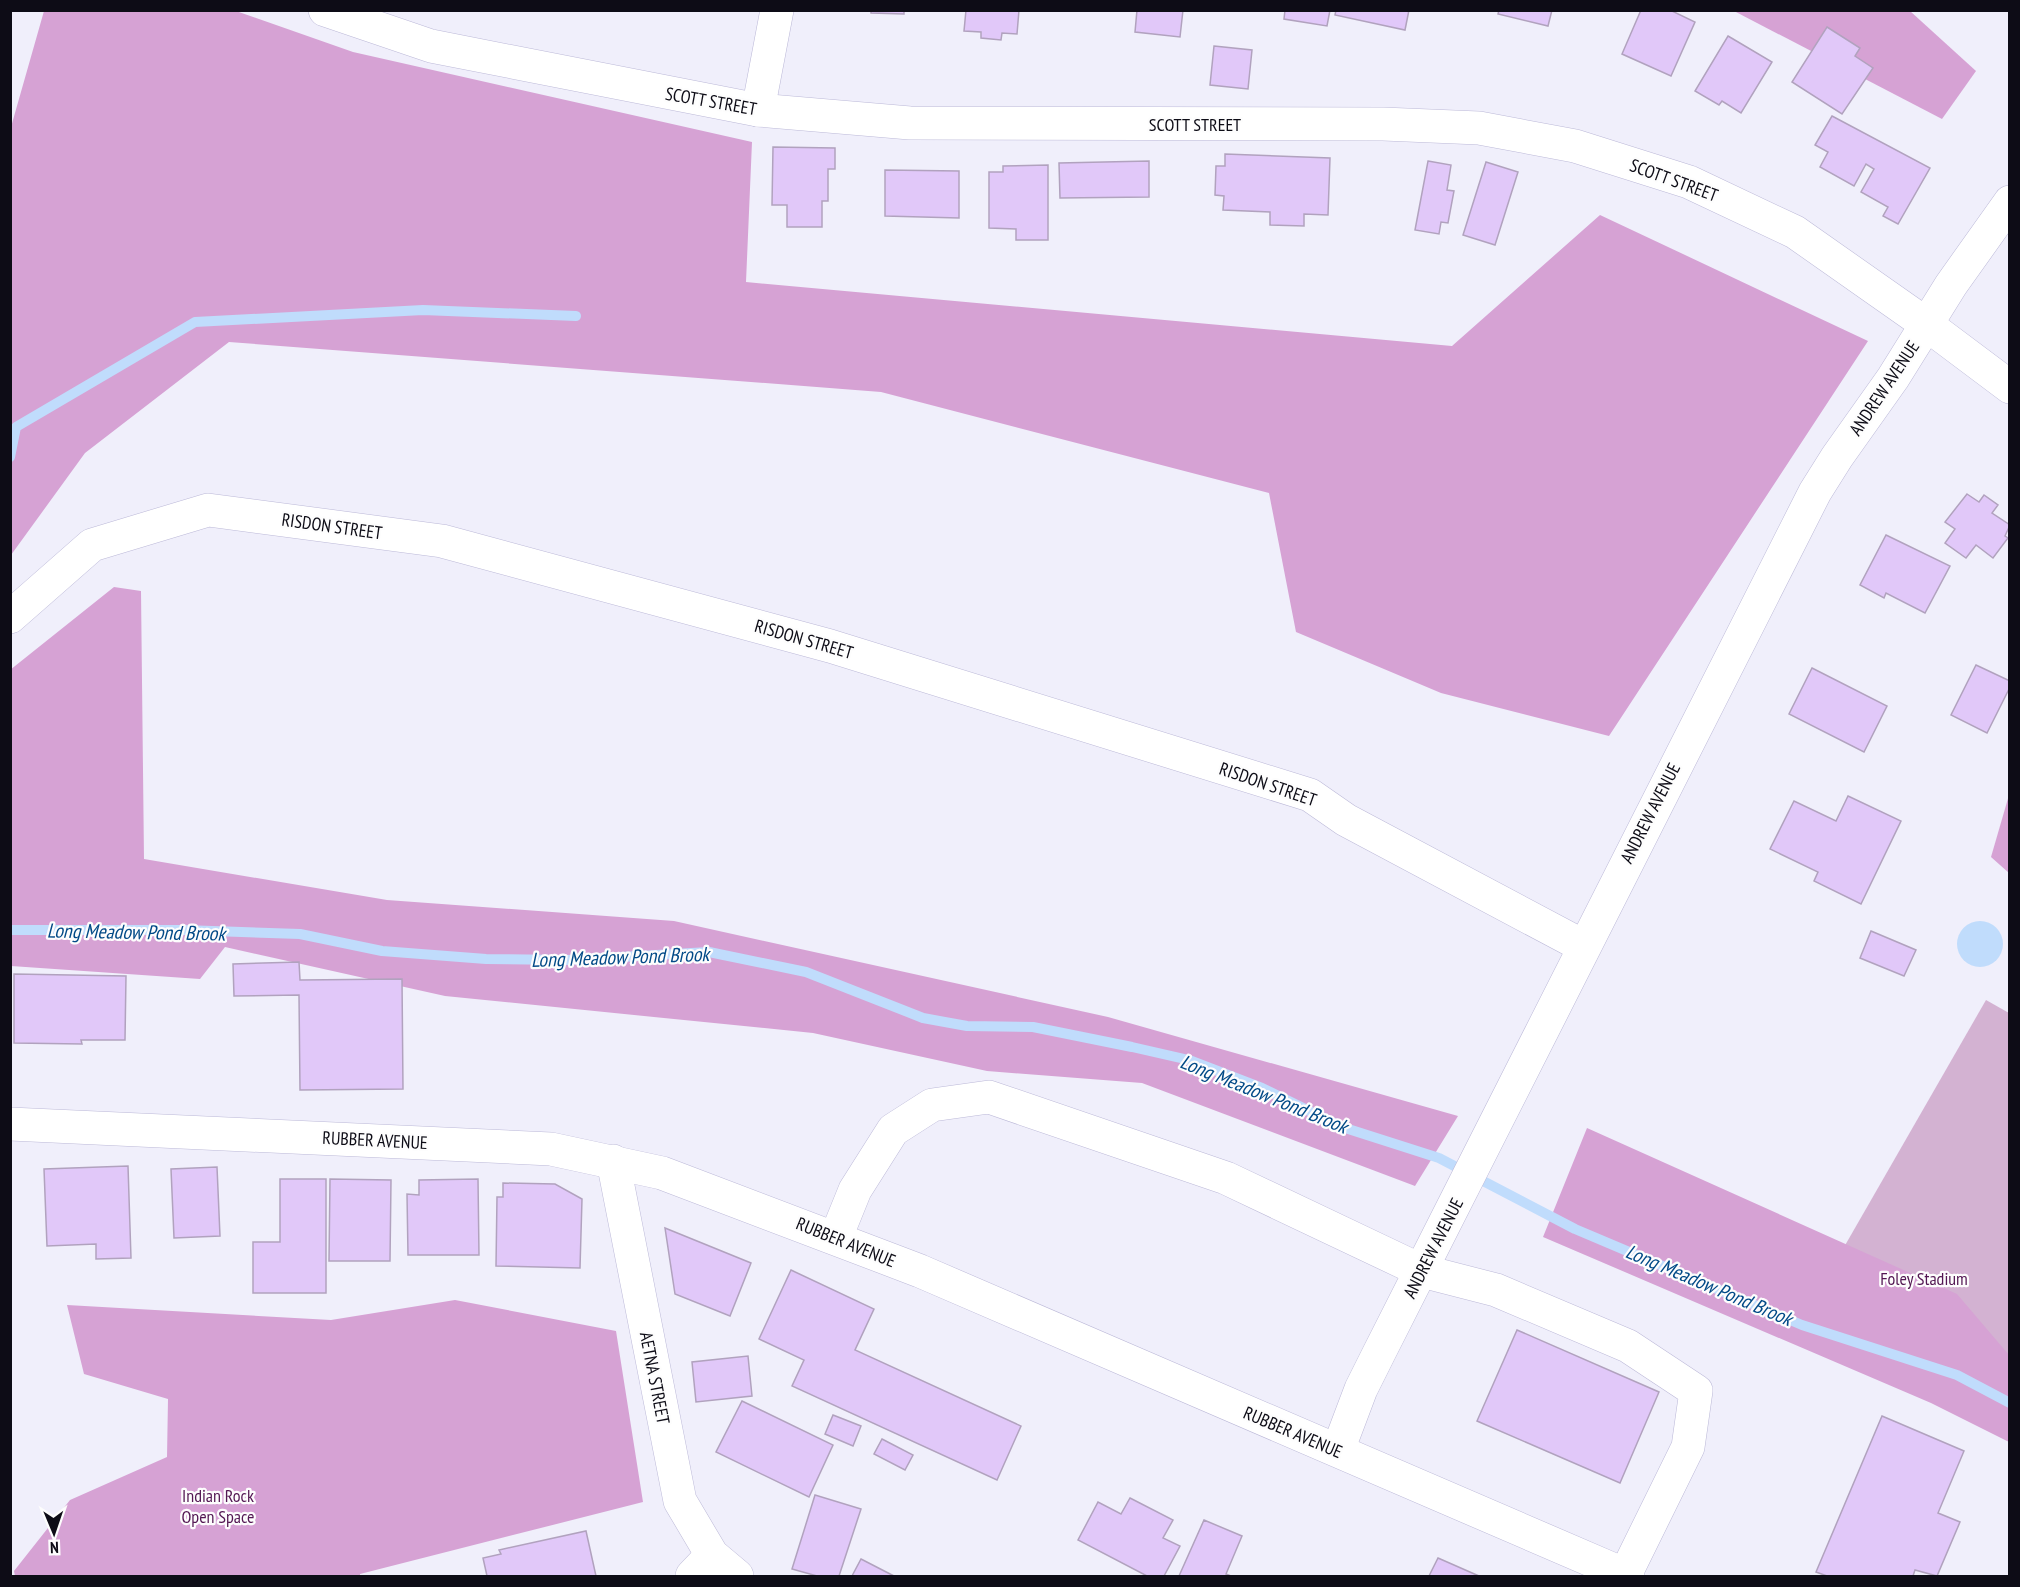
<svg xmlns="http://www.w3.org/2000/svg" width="2020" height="1587" font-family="'PT Sans Narrow',sans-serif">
<rect width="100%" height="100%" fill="#f0effb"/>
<polygon fill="#d3b2d2" points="1986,1000 2009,1013 2009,1415 1805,1315"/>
<g fill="#d6a2d4">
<polygon points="44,11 236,11 353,52 752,142 746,282 1452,346 1600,215 1868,341 1609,736 1441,693 1296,632 1269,493 881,392 229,342 85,453 11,555 11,127"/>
<polygon points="1734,11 1910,11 1976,71 1942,119"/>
<polygon points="114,587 141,591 144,859 387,900 674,921 1108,1017 1458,1116 1415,1186 1142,1083 987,1071 813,1033 445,996 225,947 200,979 11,966 10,670"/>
<polygon points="2009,795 2010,873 2009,873 1991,857"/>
<polygon points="1587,1128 1957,1294 2009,1355 2009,1442 1931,1403 1543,1237"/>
<polygon points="455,1300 616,1331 643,1502 360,1574 360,1576 15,1576 14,1571 70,1500 167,1457 168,1399 84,1374 67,1305 331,1320"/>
</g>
<circle fill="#c0dcfc" cx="1980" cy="944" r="23"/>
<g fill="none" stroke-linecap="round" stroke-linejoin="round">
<g stroke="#c0dcfc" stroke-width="10">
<polyline points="10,457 16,427 195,322 423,310 576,316"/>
<polyline points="10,930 183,930 300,934 382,951 486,959 568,960 709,952 806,972 923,1018 967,1026 1033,1027 1132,1047 1189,1060 1262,1088 1342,1127 1439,1158 1575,1229 1802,1325 1957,1375 2010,1403"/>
</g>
</g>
<g fill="#e1c8f9" stroke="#b1a2be" stroke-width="1.5">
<polygon points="871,10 904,10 904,14 871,13"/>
<polygon points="966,10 1019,10 1017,34 1002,33 1001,40 981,38 981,32 964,31"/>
<polygon points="1137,10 1183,10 1180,37 1135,32"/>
<polygon points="1285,10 1330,10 1327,26 1284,19"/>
<polygon points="1336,10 1409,10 1405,30 1335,15"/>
<polygon points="1499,10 1552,10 1548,26 1498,14"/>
<polygon points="1641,10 1670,10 1695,22 1671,76 1622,54"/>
<polygon points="1827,27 1860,48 1855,56 1873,68 1842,114 1792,82"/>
<polygon points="1728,36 1772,62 1741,113 1722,101 1719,105 1695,91"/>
<polygon points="1214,46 1252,50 1248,89 1210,85"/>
<polygon points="1832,116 1930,168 1898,224 1883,216 1888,207 1861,192 1874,169 1866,164 1854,186 1820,167 1828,152 1815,145"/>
<polygon points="773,147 835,148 835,169 828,169 828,201 822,201 822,227 787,227 787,205 772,205"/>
<polygon points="1225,154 1330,158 1328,215 1304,214 1304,226 1270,225 1270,212 1223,210 1224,196 1215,195 1216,166 1225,166"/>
<polygon points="1149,161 1149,197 1060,198 1059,163"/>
<polygon points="1428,161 1451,165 1447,190 1454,191 1448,223 1441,222 1439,234 1415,230"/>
<polygon points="1486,162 1518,172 1495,245 1463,235"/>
<polygon points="1048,165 1048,240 1016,240 1016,229 989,228 989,172 1003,172 1003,166"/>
<polygon points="885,170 959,171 959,218 885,216"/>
<polygon points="1967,494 1979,502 1984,495 1998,505 1992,513 2010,525 2005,536 2008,538 1993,558 1976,545 1966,558 1945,543 1955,529 1945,522"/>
<polygon points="1886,535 1950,566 1925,613 1886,593 1884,598 1860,585"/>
<polygon points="1976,665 2010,681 2010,687 1987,733 1951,715"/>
<polygon points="1812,668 1887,706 1864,752 1789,714"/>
<polygon points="1848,796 1901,821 1861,904 1814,881 1818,872 1770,849 1794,801 1836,821"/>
<polygon points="1871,931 1916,950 1904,976 1860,958"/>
<polygon points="299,962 300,980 402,979 403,1089 300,1090 299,995 234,996 233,964"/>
<polygon points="14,974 126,976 125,1040 81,1040 82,1044 14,1043"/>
<polygon points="128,1166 131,1258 96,1259 96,1244 47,1246 44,1169"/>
<polygon points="217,1167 220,1236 174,1238 171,1169"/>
<polygon points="280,1179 326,1179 326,1293 253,1293 253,1242 280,1242"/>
<polygon points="330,1179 391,1180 390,1261 329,1261"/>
<polygon points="478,1179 479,1255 408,1255 407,1194 419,1195 419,1180"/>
<polygon points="503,1183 555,1184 582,1199 580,1268 496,1266 497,1197 503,1197"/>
<polygon points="665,1228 751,1263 730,1316 675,1294"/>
<polygon points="791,1270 874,1309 855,1350 1021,1426 997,1480 792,1386 804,1360 759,1339"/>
<polygon points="1517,1330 1659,1392 1620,1483 1477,1421"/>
<polygon points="748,1356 752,1396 696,1402 692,1362"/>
<polygon points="742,1401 833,1445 809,1497 716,1452"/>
<polygon points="833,1415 861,1426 853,1446 825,1434"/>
<polygon points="1882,1416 1964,1451 1938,1513 1960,1522 1937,1576 1915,1570 1913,1576 1827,1576 1816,1572"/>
<polygon points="882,1439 913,1455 905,1470 874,1454"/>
<polygon points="815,1495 861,1509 839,1576 817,1576 792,1569"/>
<polygon points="1130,1498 1173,1520 1163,1538 1180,1546 1164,1576 1147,1576 1078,1540 1098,1502 1121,1514"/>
<polygon points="1204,1520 1242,1536 1226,1574 1231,1576 1179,1576"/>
<polygon points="586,1531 596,1576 487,1576 483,1558 501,1554 499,1550"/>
<polygon points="1438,1558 1479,1576 1429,1576"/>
<polygon points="861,1559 894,1576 852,1576"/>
</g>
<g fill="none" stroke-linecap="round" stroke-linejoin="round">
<defs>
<g id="minor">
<polyline points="325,10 431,46 758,110 910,123 1383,124 1479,128 1575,146 1689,182 1795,232 1926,324 2010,387"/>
<polyline points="758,110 777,10"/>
<polyline points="10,617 92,545 208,510 442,541 830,646 1310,795 1346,820 1583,946"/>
<polyline points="10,1124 551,1149 662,1173 920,1271 1628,1576"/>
<polyline points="613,1161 680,1501 712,1555 737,1576"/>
<polyline points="836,1237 855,1190 893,1130 932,1105 989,1097 1226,1178 1422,1271 1496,1290 1628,1346 1696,1391 1688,1447 1625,1575"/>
<polyline points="1338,1450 1361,1389 1379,1353 1815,492 1837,457 1893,378 1951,285 2010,202"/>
<polyline points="692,1576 712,1555"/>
</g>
</defs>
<use href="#minor" stroke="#bcb9d8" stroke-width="34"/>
<use href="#minor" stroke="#fff" stroke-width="33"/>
</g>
<g text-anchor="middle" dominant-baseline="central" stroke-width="4.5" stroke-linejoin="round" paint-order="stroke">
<g font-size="18" fill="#0d0c16" stroke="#fdfdfd">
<text transform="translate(711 101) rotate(10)">SCOTT STREET</text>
<text x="1195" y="124">SCOTT STREET</text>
<text transform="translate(1674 180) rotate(20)">SCOTT STREET</text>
<text transform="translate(1884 388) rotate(-56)">ANDREW AVENUE</text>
<text transform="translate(332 526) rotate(8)">RISDON STREET</text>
<text transform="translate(804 639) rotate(16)">RISDON STREET</text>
<text transform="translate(1268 784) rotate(19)">RISDON STREET</text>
<text transform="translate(1650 813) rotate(-63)">ANDREW AVENUE</text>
<text transform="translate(375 1140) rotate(3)">RUBBER AVENUE</text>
<text transform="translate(846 1242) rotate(22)">RUBBER AVENUE</text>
<text transform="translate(1433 1248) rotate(-63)">ANDREW AVENUE</text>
<text transform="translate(655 1378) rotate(79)">AETNA STREET</text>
<text transform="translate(1293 1432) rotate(23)">RUBBER AVENUE</text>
</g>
<g font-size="18" fill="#531753" stroke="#fdfdfd">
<text x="1924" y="1278">Foley Stadium</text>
<text x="218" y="1495">Indian Rock<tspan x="218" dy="21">Open Space</tspan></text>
</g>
<g font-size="20" font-style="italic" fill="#024a87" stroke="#fdfdfd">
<text transform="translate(136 932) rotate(1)">Long Meadow Pond Brook</text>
<text transform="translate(620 957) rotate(-2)">Long Meadow Pond Brook</text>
<text transform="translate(1264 1094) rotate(22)">Long Meadow Pond Brook</text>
<text transform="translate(1709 1285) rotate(23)">Long Meadow Pond Brook</text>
</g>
</g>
<rect width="2020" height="1587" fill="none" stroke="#0d0c16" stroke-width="24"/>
<g transform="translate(54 1533) rotate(178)" stroke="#fdfdfd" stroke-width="4.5" paint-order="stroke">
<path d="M0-4.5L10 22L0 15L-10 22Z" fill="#0d0c16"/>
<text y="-9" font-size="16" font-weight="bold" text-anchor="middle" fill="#0d0c16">N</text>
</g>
</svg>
